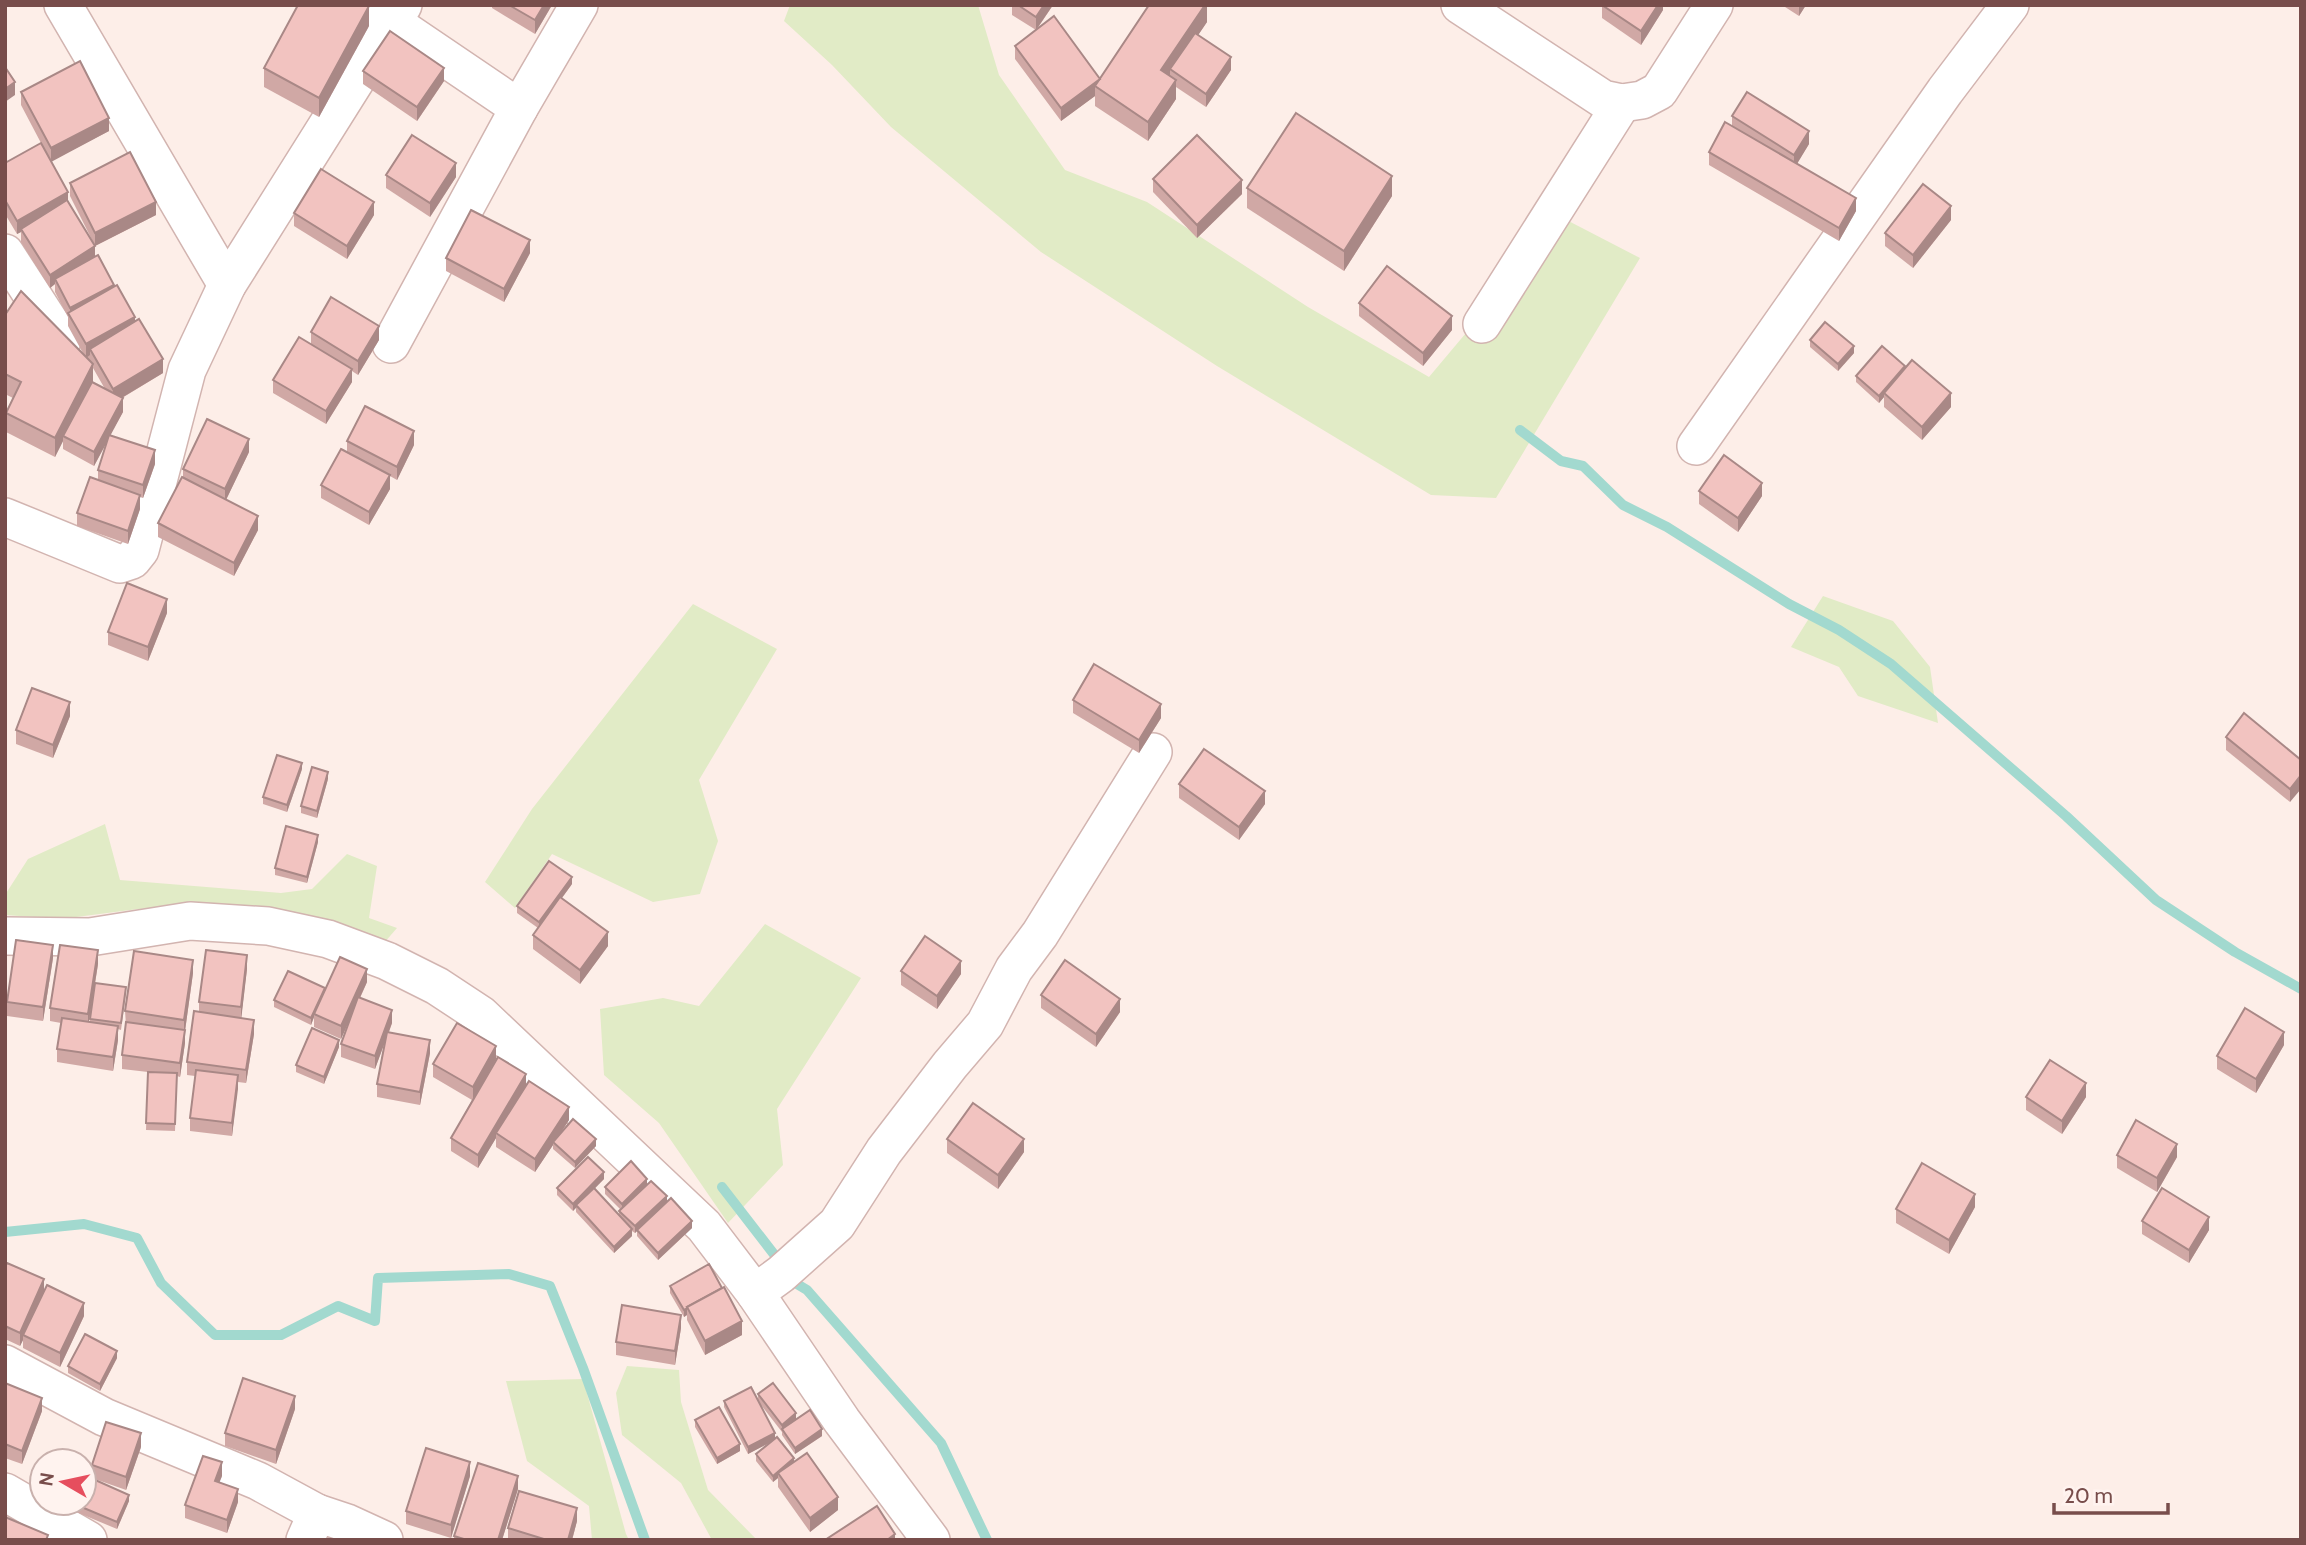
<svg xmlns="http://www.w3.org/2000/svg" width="2306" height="1545" font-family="Cabin,sans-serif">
<rect width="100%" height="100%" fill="#fdeee8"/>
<g fill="#e1ebc6">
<polygon points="790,5 978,5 999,75 1065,170 1147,202 1308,307 1429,377 1503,289 1555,214 1640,258 1496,498 1431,495 1217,366 1041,252 891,127 832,65 784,21"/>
<polygon points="1823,596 1893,621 1930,667 1938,723 1858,696 1839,667 1791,647"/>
<polygon points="693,604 777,649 699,780 718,841 700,894 653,902 552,854 515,908 485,882 532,809"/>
<polygon points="105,824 120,880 281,893 312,889 347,854 377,866 369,918 397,928 384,943 201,906 138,909 61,919 5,915 5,895 28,859"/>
<polygon points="765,924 861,978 777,1109 783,1165 728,1223 659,1123 604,1075 600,1009 663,998 699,1006"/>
<polygon points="627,1366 679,1370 681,1402 708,1490 757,1540 712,1540 681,1483 622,1435 616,1393"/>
<polygon points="583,1379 626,1534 629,1540 592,1540 589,1506 527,1461 506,1381"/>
</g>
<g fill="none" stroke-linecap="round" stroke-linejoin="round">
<g stroke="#a2d9cf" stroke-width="10">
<polyline points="1520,430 1561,461 1583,466 1623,505 1667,527 1789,604 1839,630 1891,664 2066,816 2156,900 2235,952 2301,989"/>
<polyline points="722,1187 797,1284 807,1290 941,1443 987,1540"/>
<polyline points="5,1232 84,1224 137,1238 161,1283 215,1335 281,1335 338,1306 375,1321 378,1278 509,1274 550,1286 583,1368 645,1540"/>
</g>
<defs>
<g id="street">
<polyline points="63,5 227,285"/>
<polyline points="367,5 519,108 391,344"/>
<polyline points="1460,5 1603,99 1622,103 1642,100 1659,91 1714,5"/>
<polyline points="519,108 579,5"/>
<polyline points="5,253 62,341"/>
<polyline points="1482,324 1622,103"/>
<polyline points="1696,446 1945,91 2010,5"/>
<polyline points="5,517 120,564 132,560 140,550 187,370 227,285 403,5"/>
<polyline points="5,936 90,937 190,921 268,926 328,939 387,961 437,986 481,1015 704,1226 755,1293 842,1421 931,1540"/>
<polyline points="755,1293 781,1274 837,1224 884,1151 950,1065 985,1024 1014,969 1040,934 1153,752"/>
<polyline points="5,1364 104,1417 258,1481 317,1513"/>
<polyline points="5,1492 88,1540"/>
<polyline points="305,1540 317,1513 347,1523 384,1540"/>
</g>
</defs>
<use href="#street" stroke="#d2b4b0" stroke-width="40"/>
<use href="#street" stroke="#fff" stroke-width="37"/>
</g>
<g fill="#d0a8a5" fill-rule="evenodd">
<polygon points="492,5 552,5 535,34 492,8"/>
<polygon points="1012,5 1053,5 1037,29 1100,79 1207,5 1207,22 1198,35 1231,70 1206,107 1176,87 1176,99 1148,141 1095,106 1095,96 1061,121 1015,59 1015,46 1036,30 1012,15"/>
<polygon points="1602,5 1663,5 1663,10 1641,45 1602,18"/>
<polygon points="1782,5 1806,5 1799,16"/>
<polygon points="369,26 319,117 264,87 264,68"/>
<polygon points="363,71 444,81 417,121 363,84"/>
<path d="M21 92 109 131 51 161 68 203 95 257 135 321 163 373 122 398 123 412 110 435 155 464 143 498 140 497V509L128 544 77 526V513L98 480V470L108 440 94 466 63 449V441L55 457 6 432V413L13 398 5 394V315L84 355 68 326V317L55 292V284L50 288 21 242V232L17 234 5 214V163L41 143 21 105ZM93 368 105 389 93 382Z"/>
<polygon points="1732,116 1809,144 1797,163 1856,211 1839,241 1709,165 1709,152 1732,125"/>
<polygon points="386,175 456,177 430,217 386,188"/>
<polygon points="1153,179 1242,194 1197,238 1153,192"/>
<polygon points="70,183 156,215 95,246 70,196"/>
<polygon points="1247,188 1392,196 1344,271 1247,208"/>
<polygon points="294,213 374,215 347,259 294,226"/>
<polygon points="1951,220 1913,268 1885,246 1885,233"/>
<polygon points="530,253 504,302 446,271 446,258"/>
<polygon points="1359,303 1452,330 1423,366 1359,316"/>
<polygon points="311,332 379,340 358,375 352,371 352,382 326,424 273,393 273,380 311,344"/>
<polygon points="1810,340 1854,353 1838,371 1810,347"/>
<polygon points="1905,369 1951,407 1922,440 1884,407 1884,397 1879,403 1856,382 1856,376"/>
<polygon points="347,441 414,445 397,480 390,476 390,489 369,525 321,498 321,485 347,452"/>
<polygon points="249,452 226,500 258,530 234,576 158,537 158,523 183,477 183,469"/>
<polygon points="1699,491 1762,496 1738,532 1699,504"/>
<polygon points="167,613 148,661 108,645 108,632"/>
<polygon points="1073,700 1161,718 1139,753 1073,713"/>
<polygon points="70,716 53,758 16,744 16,730"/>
<polygon points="2226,737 2301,760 2290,802 2226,750"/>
<polygon points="302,769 287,812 263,804 263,797"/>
<polygon points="328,779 317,818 301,813 301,806"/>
<polygon points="1179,784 1265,804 1239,840 1179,798"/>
<polygon points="318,842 307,883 275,875 275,868"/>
<polygon points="572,884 562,898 608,946 580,984 533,949 533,935 538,928 517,913 517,906"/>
<polygon points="53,958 43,1021 7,1016 7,1002"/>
<polygon points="98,964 89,1022 90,1022 90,1019 126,993 121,1030 118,1029 118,1040 113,1071 57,1062 57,1049 61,1023 50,1021 50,1008"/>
<polygon points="247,969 241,1018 254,1034 246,1083 238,1082 232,1136 190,1131 190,1118 195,1076 187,1075 187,1062 199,1012 199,1002"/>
<polygon points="901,971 961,974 937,1009 901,985"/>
<polygon points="193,973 185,1031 185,1043 180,1077 177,1076 175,1131 146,1130 148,1072 122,1069 122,1055 126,1025 125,1011"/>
<polygon points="367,982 360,998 392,1023 389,1032 430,1053 420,1105 377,1097 377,1084 384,1044 375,1069 341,1057 341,1044 351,1016 341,1039 314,1027 314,1017 311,1025 274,1007 274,1000"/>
<polygon points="1041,995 1120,1012 1096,1047 1041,1008"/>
<polygon points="2284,1045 2256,1093 2217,1069 2217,1056"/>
<polygon points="339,1047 324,1084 296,1072 296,1065"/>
<polygon points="496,1059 526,1087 569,1120 560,1134 596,1146 575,1168 553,1149 553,1145 535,1172 496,1147 496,1138 478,1168 451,1151 451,1138 472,1100 433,1077 433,1064"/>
<polygon points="2026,1097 2086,1097 2062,1134 2026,1110"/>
<polygon points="947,1139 1024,1152 998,1189 947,1153"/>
<polygon points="2117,1155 2177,1157 2157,1192 2117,1168"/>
<polygon points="604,1179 594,1188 619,1215 619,1211 621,1210 605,1194 605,1187 647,1185 667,1202 692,1228 658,1260 637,1236 637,1231 635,1233 632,1231 632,1236 614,1253 576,1212 576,1207 573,1211 557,1195 557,1188"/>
<polygon points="1975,1207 1949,1254 1896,1223 1896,1209"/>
<polygon points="2142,1221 2209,1230 2189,1263 2142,1234"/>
<polygon points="5,1267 84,1316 60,1367 23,1348 23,1340 20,1346 5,1339"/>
<polygon points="670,1286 742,1335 705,1355 687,1320 687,1315 684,1317 670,1293"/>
<polygon points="681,1328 675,1365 616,1355 616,1342"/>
<polygon points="117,1358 100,1391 68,1373 68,1366"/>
<polygon points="5,1383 42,1411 22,1464 5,1458"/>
<polygon points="758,1394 822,1436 795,1454 782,1435 782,1431 782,1432 761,1405 775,1438 794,1462 838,1510 810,1532 778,1487 778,1478 773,1482 756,1461 756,1454 770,1442 748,1454 724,1407 724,1401 758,1399"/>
<polygon points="295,1409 276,1464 225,1446 225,1433"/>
<polygon points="695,1420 740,1451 717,1464 695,1427"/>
<polygon points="141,1447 126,1490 92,1478 92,1465"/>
<polygon points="222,1476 219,1482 238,1502 227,1533 185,1518 185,1505"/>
<polygon points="470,1476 451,1538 406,1524 406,1511"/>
<polygon points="518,1489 502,1540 454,1540 454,1536"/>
<polygon points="129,1501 117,1529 69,1509 69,1503"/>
<polygon points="577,1521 572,1540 508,1540 508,1528"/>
</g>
<g fill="#a98886">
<polygon points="544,5 552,5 535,34 535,20"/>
<polygon points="1044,5 1053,5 1036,30 1036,17"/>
<polygon points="1205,5 1207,5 1207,22 1174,71 1170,69 1170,77 1161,70"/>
<polygon points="1658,5 1663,5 1663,10 1641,45 1641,31"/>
<polygon points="1799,5 1806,5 1799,16"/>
<polygon points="369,6 369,26 319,117 319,98"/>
<polygon points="1231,57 1231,70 1206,107 1206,94"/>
<polygon points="444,68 444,81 417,121 417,107"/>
<polygon points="1100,79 1095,86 1095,96 1061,121 1061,108"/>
<polygon points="1176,80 1176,99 1148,141 1148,122"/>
<polygon points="15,82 15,95 5,102 5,89"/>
<polygon points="109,118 109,131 51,162 51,148"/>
<polygon points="1809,131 1809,144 1794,169 1794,155"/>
<polygon points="456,163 456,177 430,217 430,203"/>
<polygon points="1392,176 1392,196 1344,271 1344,251"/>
<polygon points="1242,180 1242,194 1197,238 1197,225"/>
<polygon points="68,192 68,205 21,229 21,232 17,234 17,221"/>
<polygon points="1856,198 1856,211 1839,241 1839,228"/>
<polygon points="156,202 156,215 95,246 95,233"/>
<polygon points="374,202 374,215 347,259 347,246"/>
<polygon points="1951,206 1951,220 1913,268 1913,255"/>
<polygon points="530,240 530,253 504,302 504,289"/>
<polygon points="95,246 95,259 55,279 55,284 50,288 50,275"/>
<polygon points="114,285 114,298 70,317 70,308"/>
<polygon points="1452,316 1452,330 1423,366 1423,353"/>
<polygon points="135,317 135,330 90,349 90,355 86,358 86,344"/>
<polygon points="379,326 379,340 358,375 358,361"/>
<polygon points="1854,346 1854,353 1838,371 1838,364"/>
<polygon points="163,359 163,373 113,403 113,389"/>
<polygon points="93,364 93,383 63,436 63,441 55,457 55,438"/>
<polygon points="1905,366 1905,372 1884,393 1884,397 1879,403 1879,396"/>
<polygon points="352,369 352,382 326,424 326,411"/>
<polygon points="1951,393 1951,407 1922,440 1922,427"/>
<polygon points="123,398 123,412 94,466 94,452"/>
<polygon points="414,431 414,445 397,480 397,467"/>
<polygon points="249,439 249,452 225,502 225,489"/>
<polygon points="155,450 155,464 143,498 143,485"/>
<polygon points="390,475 390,489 369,525 369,512"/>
<polygon points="1762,483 1762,496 1738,532 1738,518"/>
<polygon points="140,495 140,509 128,544 128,531"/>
<polygon points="258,516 258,530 234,576 234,563"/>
<polygon points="167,599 167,613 148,661 148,647"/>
<polygon points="70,702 70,716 53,758 53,745"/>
<polygon points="1161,704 1161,718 1139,753 1139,740"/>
<polygon points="302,763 302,769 287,812 287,805"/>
<polygon points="328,772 328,779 317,818 317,811"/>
<polygon points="2301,775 2301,789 2290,802 2290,789"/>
<polygon points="1265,791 1265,804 1239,840 1239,827"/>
<polygon points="318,835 318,842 307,883 307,877"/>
<polygon points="572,877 572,884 539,929 539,922"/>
<polygon points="608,932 608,946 580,984 580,970"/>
<polygon points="53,945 53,958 43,1021 43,1007"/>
<polygon points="98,950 98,964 88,1027 88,1014"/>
<polygon points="247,955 247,969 241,1021 241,1007"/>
<polygon points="193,960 193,973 185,1031 185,1043 180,1077 180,1063 184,1032 184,1020"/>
<polygon points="961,961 961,974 937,1009 937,996"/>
<polygon points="367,969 367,982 341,1039 341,1026"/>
<polygon points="325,988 325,995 314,1014 314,1017 311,1025 311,1018"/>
<polygon points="1120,999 1120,1012 1096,1047 1096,1034"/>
<polygon points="392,1010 392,1023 375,1069 375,1056"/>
<polygon points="254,1020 254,1034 246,1083 246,1070"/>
<polygon points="118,1026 118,1040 113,1071 113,1057"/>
<polygon points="2284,1032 2284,1045 2256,1093 2256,1079"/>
<polygon points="339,1040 339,1047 324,1084 324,1077"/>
<polygon points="430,1040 430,1053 420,1105 420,1092"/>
<polygon points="496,1046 496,1059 473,1100 473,1087"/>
<polygon points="526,1074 526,1087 496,1133 496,1138 478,1168 478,1155"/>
<polygon points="238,1075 238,1089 232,1136 232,1123"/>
<polygon points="2086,1083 2086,1097 2062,1134 2062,1121"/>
<polygon points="569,1107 569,1120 554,1143 553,1142 553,1145 535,1172 535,1159"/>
<polygon points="596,1139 596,1146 575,1168 575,1162"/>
<polygon points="1024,1139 1024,1152 998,1189 998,1175"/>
<polygon points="2177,1144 2177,1157 2157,1192 2157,1178"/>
<polygon points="604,1172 604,1179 573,1211 573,1204"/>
<polygon points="647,1179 647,1186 622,1211 622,1204"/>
<polygon points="1975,1194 1975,1207 1949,1254 1949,1240"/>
<polygon points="667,1196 667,1203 635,1233 635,1226"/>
<polygon points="2209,1217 2209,1230 2189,1263 2189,1250"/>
<polygon points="692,1221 692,1228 658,1260 658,1253"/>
<polygon points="632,1229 632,1236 614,1253 614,1247"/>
<polygon points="44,1279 44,1293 23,1335 23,1340 20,1346 20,1333"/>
<polygon points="84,1303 84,1316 60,1367 60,1353"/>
<polygon points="687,1309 687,1315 684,1317 684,1310"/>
<polygon points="681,1315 681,1328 675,1365 675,1351"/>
<polygon points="742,1321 742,1335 705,1355 705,1341"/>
<polygon points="117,1351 117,1358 100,1391 100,1384"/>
<polygon points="295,1396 295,1409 276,1464 276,1450"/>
<polygon points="42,1398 42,1411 22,1464 22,1451"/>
<polygon points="796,1413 796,1420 782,1429 782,1432 782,1425"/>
<polygon points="822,1429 822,1436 795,1454 795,1448"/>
<polygon points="141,1433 141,1447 126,1490 126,1477"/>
<polygon points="775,1433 775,1440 748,1454 748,1447"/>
<polygon points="740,1444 740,1451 717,1464 717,1458"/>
<polygon points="794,1458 794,1465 778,1473 778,1478 773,1482 773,1476"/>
<polygon points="222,1462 222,1476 215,1494 215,1481"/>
<polygon points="470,1462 470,1476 451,1538 451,1525"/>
<polygon points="518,1476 518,1489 502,1540 498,1540"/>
<polygon points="238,1489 238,1502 227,1533 227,1520"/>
<polygon points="129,1495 129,1501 117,1529 117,1522"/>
<polygon points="838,1497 838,1510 810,1532 810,1518"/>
<polygon points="577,1508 577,1521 572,1540 568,1540"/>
<polygon points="895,1534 895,1540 887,1540"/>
</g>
<g fill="#f2c3c0" stroke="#a98886" stroke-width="2">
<polygon points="298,5 367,5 369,6 319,98 264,68"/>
<polygon points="509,5 544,5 535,20"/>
<polygon points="1018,5 1044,5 1036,17"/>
<polygon points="1149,5 1205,5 1161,70 1176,80 1148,122 1095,86"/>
<polygon points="1602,5 1658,5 1641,31"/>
<polygon points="1054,16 1100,79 1061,108 1015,46"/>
<polygon points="390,31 444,68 417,107 363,71"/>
<polygon points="1195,33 1231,57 1206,94 1170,69"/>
<polygon points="80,61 109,118 51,148 21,92"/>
<polygon points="5,67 15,82 5,89"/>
<polygon points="1747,92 1809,131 1794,155 1732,116"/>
<polygon points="1296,113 1392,176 1344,251 1247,188"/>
<polygon points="1725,122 1856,198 1839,228 1709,152"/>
<polygon points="412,135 456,163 430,203 386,175"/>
<polygon points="1197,135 1242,180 1197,225 1153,179"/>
<polygon points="41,143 68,192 17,221 5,200 5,163"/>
<polygon points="130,152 156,202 95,233 70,183"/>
<polygon points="321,169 374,202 347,246 294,213"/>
<polygon points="1923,184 1951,206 1913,255 1885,233"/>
<polygon points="67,200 95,246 50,275 21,229"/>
<polygon points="471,210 530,240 504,289 446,258"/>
<polygon points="98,255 114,285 70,308 55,279"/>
<polygon points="1387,266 1452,316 1423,353 1359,303"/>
<polygon points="117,285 135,317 86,344 68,313"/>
<polygon points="21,291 93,364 55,438 6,413 21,382 5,374 5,315"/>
<polygon points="331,297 379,326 358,361 311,332"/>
<polygon points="139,319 163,359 113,389 90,349"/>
<polygon points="1825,322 1854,346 1838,364 1810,340"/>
<polygon points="299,337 352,369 326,411 273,380"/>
<polygon points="1882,346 1905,366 1879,396 1856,376"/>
<polygon points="1912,360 1951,393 1922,427 1884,393"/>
<polygon points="92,382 123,398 94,452 63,436"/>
<polygon points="365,406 414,431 397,467 347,441"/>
<polygon points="207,419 249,439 225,489 183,469"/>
<polygon points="109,435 155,450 143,485 98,470"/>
<polygon points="341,449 390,475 369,512 321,485"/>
<polygon points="1724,455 1762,483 1738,518 1699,491"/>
<polygon points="90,477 140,495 128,531 77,513"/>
<polygon points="182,477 258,516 234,563 158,523"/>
<polygon points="127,583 167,599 148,647 108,632"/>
<polygon points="1094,664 1161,704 1139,740 1073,700"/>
<polygon points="32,688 70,702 53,745 16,730"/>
<polygon points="2244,713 2301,760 2301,775 2290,789 2226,737"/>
<polygon points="1204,749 1265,791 1239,827 1179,784"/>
<polygon points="277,755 302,763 287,805 263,797"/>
<polygon points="312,767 328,772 317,811 301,806"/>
<polygon points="286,826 318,835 307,877 275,868"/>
<polygon points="549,861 572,877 539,922 517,906"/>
<polygon points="560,897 608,932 580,970 533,935"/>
<polygon points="925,936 961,961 937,996 901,971"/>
<polygon points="16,940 53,945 43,1007 7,1002"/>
<polygon points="60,945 98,950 88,1014 50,1008"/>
<polygon points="206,950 247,955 241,1007 199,1002"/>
<polygon points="134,951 193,960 184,1020 125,1011"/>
<polygon points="340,957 367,969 341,1026 314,1014"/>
<polygon points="1065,960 1120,999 1096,1034 1041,995"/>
<polygon points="288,971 325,988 311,1018 274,1000"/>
<polygon points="95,983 126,987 121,1023 90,1019"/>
<polygon points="358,997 392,1010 375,1056 341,1044"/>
<polygon points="2245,1008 2284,1032 2256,1079 2217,1056"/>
<polygon points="194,1011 254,1020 246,1070 187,1062"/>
<polygon points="62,1018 118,1026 113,1057 57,1049"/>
<polygon points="126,1022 185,1030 180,1063 122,1055"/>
<polygon points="457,1023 496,1046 473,1087 433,1064"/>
<polygon points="312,1028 339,1040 324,1077 296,1065"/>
<polygon points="387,1032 430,1040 420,1092 377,1084"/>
<polygon points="498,1057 526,1074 478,1155 451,1138"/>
<polygon points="2050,1060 2086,1083 2062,1121 2026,1097"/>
<polygon points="196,1070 238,1075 232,1123 190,1118"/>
<polygon points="148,1072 177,1073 175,1124 146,1123"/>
<polygon points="529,1081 569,1107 535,1159 496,1133"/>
<polygon points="973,1103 1024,1139 998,1175 947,1139"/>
<polygon points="573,1119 596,1139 575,1162 553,1142"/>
<polygon points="2136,1120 2177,1144 2157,1178 2117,1155"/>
<polygon points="588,1157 604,1172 573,1204 557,1188"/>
<polygon points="631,1161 647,1179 622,1204 605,1187"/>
<polygon points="1922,1163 1975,1194 1949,1240 1896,1209"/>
<polygon points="651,1181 667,1196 635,1226 619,1211"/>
<polygon points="594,1188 632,1229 614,1247 576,1205"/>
<polygon points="2162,1188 2209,1217 2189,1250 2142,1221"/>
<polygon points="671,1198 692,1221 658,1253 637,1230"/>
<polygon points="7,1263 44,1279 20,1333 5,1326 5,1267"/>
<polygon points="709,1264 722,1288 687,1307 688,1308 684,1310 670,1286"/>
<polygon points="47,1285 84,1303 60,1353 23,1335"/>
<polygon points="724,1287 742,1321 705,1341 687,1307"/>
<polygon points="622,1305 681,1315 675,1351 616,1342"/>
<polygon points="85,1334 117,1351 100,1384 68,1366"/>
<polygon points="243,1378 295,1396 276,1450 225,1433"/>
<polygon points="5,1383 42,1398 22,1451 5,1444"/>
<polygon points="773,1383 796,1413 782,1425 758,1394"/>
<polygon points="751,1387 775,1433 748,1447 724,1401"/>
<polygon points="719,1407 740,1444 717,1458 695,1420"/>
<polygon points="810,1410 822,1429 795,1448 782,1429"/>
<polygon points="106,1422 141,1433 126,1477 92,1465"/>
<polygon points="777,1437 794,1458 773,1476 756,1454"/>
<polygon points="426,1448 470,1462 451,1525 406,1511"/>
<polygon points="807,1453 838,1497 810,1518 778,1473"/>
<polygon points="203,1456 222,1462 215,1481 238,1489 227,1520 185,1505"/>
<polygon points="478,1463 518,1476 498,1540 467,1540 454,1536"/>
<polygon points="84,1475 129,1495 117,1522 72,1503 84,1503"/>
<polygon points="519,1491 577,1508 568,1540 547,1540 508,1528"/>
<polygon points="877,1506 895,1534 887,1540 825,1540"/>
<polygon points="5,1517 48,1535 46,1540 5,1540"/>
</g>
<rect width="2306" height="1545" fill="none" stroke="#784d4b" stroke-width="14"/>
<g transform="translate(63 1482) rotate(279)"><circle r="33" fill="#fff3ef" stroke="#c9b1ad" stroke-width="2"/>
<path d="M0-5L12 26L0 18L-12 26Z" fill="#e64e5e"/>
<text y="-10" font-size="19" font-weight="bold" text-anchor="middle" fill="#784d4b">N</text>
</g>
<path d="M2054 1503v10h114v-10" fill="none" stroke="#784d4b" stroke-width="3.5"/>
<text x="2064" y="1503" font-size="21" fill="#784d4b" stroke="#fff3ef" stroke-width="5" paint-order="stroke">20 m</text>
</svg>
